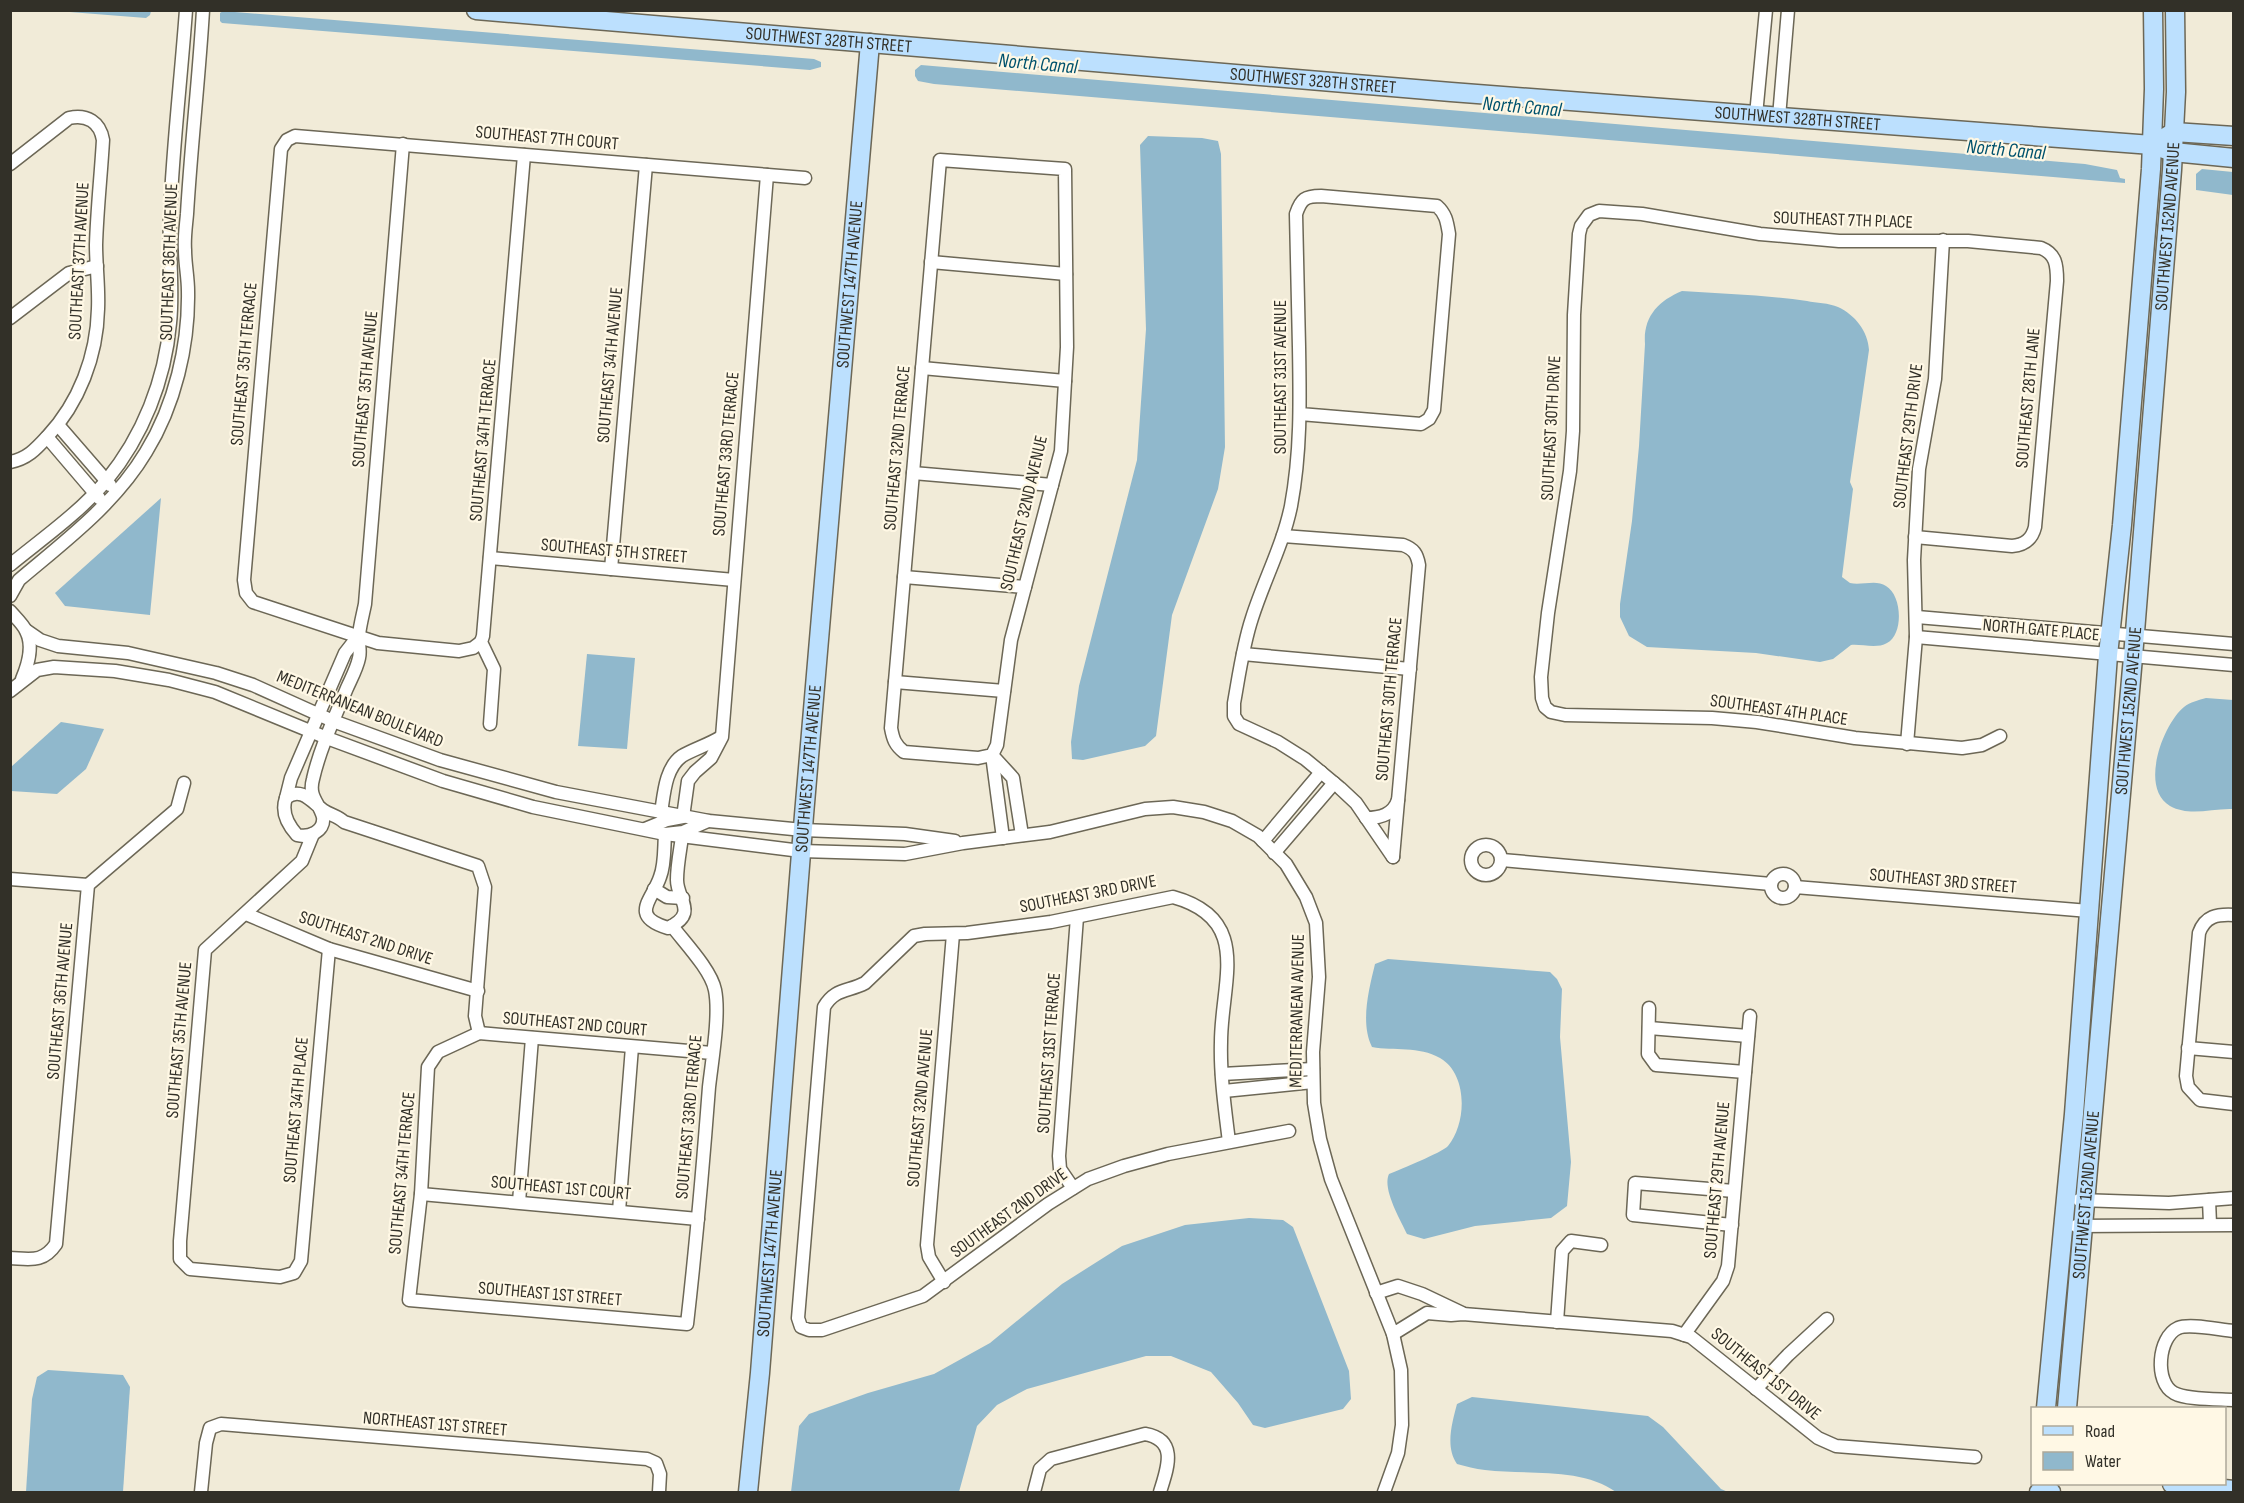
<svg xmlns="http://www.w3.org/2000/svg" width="2244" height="1503" font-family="'Sofia Sans Condensed',sans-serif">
<rect width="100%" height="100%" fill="#f1ebd8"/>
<g fill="#90b8cc">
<polygon points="57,11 150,10 151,11 150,15 146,18"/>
<polygon points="223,11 814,59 821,62 821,67 810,70 222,23 220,21 220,13"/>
<polygon points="921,65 2085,164 2117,170 2120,178 2125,179 2125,183 934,84 918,81 915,76 915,70"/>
<polygon points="1148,136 1202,138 1218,141 1221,154 1225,447 1218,489 1172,615 1156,736 1145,746 1083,760 1072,759 1071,742 1079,686 1137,460 1146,329 1140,145"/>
<polygon points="2202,169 2233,172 2233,195 2196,190 2196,174"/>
<path d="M1682 291C1724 294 1766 295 1807 301 1816 303 1829 303 1838 307 1855 315 1868 331 1869 350L1850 482 1853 489 1842 577 1850 583C1861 586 1876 579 1886 586 1902 595 1904 634 1887 643 1877 649 1862 644 1851 645L1833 659 1820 662 1756 653 1647 647 1629 636 1620 617V604L1632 521 1639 446 1645 344C1643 317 1658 301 1682 291Z"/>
<polygon points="161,498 150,615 65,606 55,593"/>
<polygon points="587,654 635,658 627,749 578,746"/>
<path d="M2206 698 2233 700V809C2212 808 2190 817 2170 806 2139 788 2163 724 2184 707 2190 702 2199 700 2206 698Z"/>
<polygon points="61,722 104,729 86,769 57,794 11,791 11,767"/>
<path d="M1388 959 1550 972 1557 979 1562 989 1560 1037 1571 1162 1567 1206 1551 1218 1475 1226 1424 1239 1407 1234C1400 1219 1382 1189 1389 1174 1401 1169 1441 1153 1448 1146 1467 1123 1468 1074 1440 1058 1419 1046 1394 1051 1372 1047 1360 1023 1369 989 1375 964Z"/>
<polygon points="1249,1218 1283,1220 1293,1227 1349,1371 1351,1399 1343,1409 1265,1428 1253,1425 1238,1403 1211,1372 1171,1356 1146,1356 1027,1389 997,1405 977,1426 959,1492 791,1492 799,1426 809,1414 868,1393 934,1374 990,1343 1062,1284 1122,1246 1185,1225"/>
<polygon points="48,1370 123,1375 130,1387 123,1492 26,1492 32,1399 37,1377"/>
<path d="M1472 1397 1648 1416 1663 1427 1721 1489 1728 1492H1616C1582 1467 1526 1475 1485 1470 1475 1469 1466 1466 1457 1464 1445 1447 1452 1423 1457 1404Z"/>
</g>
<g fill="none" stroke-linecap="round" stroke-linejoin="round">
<defs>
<g id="street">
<polyline points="1756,115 1766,10"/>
<polyline points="1779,117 1788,10"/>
<path d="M403 144 365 604C363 614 360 625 359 635 358 643 361 651 359 658 357 668 351 679 347 688 335 717 320 748 313 779 308 797 319 802 323 817 325 832 308 838 297 835 287 824 281 812 286 798 301 786 312 802 323 810 330 815 338 816 344 822L478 866 485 887 475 1016 479 1033"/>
<path d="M10 164 69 118C87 114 100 122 103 140 101 175 97 210 96 245 96 266 99 287 98 309 97 356 79 403 47 437 36 449 27 459 10 462"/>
<polyline points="931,262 1066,274"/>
<polyline points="10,318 69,273 97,266"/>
<polyline points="922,368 1065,381"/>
<path d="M1300 414 1421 424 1429 419 1434 410 1449 234C1447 222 1446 214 1437 206L1321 196C1305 196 1301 199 1296 214 1297 258 1298 302 1299 347 1300 401 1301 452 1291 506 1283 545 1264 580 1252 618 1243 645 1239 675 1234 703V716L1239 724 1278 742 1305 759 1340 788 1356 803 1393 857"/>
<polyline points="58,425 110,485"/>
<polyline points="47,437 99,498"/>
<polyline points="913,473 1052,485"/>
<path d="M1283 536 1403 545C1414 549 1417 554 1419 565L1393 857"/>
<path d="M1915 537 2012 546C2025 545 2032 539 2035 527L2057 281C2057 265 2056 254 2041 248L1968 241H1839L1760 234 1642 214 1599 211 1589 215 1581 226 1579 234 1574 315 1573 431 1570 471 1548 613 1541 677 1542 698 1545 707 1551 712 1565 715 1712 718 1757 722 1855 738 1962 748 1982 745 2000 736"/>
<polyline points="490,558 734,580"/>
<path d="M10 565C43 538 79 513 106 481 143 436 165 380 170 323 174 287 168 251 170 214 173 146 181 78 186 10"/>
<polyline points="611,569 646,165"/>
<polyline points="904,577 1025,587"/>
<path d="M10 596 19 580C65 541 115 504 146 452 175 405 189 345 188 291 188 277 185 264 185 250 184 238 186 226 187 214 191 146 199 78 203 10"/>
<path d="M10 611C15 617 23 624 26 631 34 646 28 665 22 679"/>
<polyline points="1917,617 2234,644"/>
<polyline points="27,631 40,640 58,646 128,653 216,673 253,685 333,721 440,760 556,792 709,821 803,830 905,834 955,841"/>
<polyline points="1916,637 2234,665"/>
<polyline points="481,642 473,648 459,651 378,643 253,602 246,593 244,580 281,149 287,140 295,136 805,178"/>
<polyline points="1243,654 1410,669"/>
<polyline points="895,682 1004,691"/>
<polyline points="10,691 37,670 54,667 115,671 169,680 215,692 327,738 443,781 533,807 665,834 801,851 905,854 963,843 1050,832 1145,809 1173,807 1204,812 1232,821 1258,836 1286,864 1306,897 1316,923 1319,977 1313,1052 1314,1103 1320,1139 1331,1179 1393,1334 1401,1370 1402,1425 1398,1453 1384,1492"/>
<polyline points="490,724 494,669 481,642 483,636 524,155"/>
<polyline points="1907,744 1916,637 1914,560 1919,469 1935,379 1943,240"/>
<path d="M992 755 978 758 904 752C895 745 893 739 891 728L940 160 1065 169 1067 347 1061 451 1011 640 997 745 992 755 1003 838"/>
<polyline points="992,755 1013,778 1022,835"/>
<polyline points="286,798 291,778 345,653 359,635"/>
<path d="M661 813C664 794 665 768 682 756 694 749 708 745 721 737"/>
<path d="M1366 818C1380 818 1393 815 1398 800"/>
<polyline points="645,829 667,820 683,817 688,781 695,772 711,758 722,737 767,175"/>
<polyline points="313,834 302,861 205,950 180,1241 180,1259 190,1269 280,1277 294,1273 301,1261 329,949"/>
<path d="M682 837C680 851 677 866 677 880 677 900 699 913 668 928 628 916 653 899 660 877 665 865 664 848 665 834L683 832 708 821"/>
<polyline points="1263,841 1321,772"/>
<circle cx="1486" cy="860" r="15"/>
<polyline points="1274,853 1334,783"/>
<polyline points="1502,860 1771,884"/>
<circle cx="1783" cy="886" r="12"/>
<polyline points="10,879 88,885"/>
<polyline points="1795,887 2089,911"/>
<polyline points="654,889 667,897 683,898"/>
<polyline points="246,914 329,949 478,991"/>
<path d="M2234 915C2217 914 2205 916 2199 933L2186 1076 2188 1087 2200 1100 2234 1104"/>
<path d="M672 926C685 943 711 970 715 990 720 1015 712 1060 709 1087 703 1166 696 1245 687 1324L409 1300 421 1194 428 1067 438 1052 479 1033 712 1053"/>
<polyline points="1649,1008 1648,1054 1656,1065 1745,1072"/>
<polyline points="1649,1028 1748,1036"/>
<polyline points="2188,1048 2234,1052"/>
<polyline points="1222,1074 1313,1069"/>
<polyline points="1224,1091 1313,1082"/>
<path d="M1229 1142C1225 1109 1220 1075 1221 1042 1221 982 1253 919 1173 897L1051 922 967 933 925 934 914 936 865 983C848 992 835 988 824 1007L798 1318 801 1327 809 1330H822L923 1296 1048 1204 1088 1179 1124 1166 1168 1154 1289 1131"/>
<polyline points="1073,1188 1060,1169 1059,1156 1077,917"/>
<polyline points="421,1194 698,1219"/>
<polyline points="2079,1200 2169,1203 2234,1198"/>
<polyline points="2209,1200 2210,1224"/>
<polyline points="519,1202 532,1038"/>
<polyline points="619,1211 632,1047"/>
<polyline points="1732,1225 1633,1215 1635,1183 1734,1191"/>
<polyline points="2076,1226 2234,1225"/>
<path d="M10 1258C31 1259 43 1263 56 1244L88 885 177 809 184 783"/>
<polyline points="944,1282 929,1257 927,1245 953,934"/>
<polyline points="1376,1293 1398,1286 1422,1294 1462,1313"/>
<polyline points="1557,1322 1562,1251 1571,1241 1601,1245"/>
<path d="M2234 1331C2220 1330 2190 1323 2178 1328 2158 1337 2154 1382 2174 1393 2186 1400 2219 1399 2234 1400"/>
<polyline points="1393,1334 1427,1313 1451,1315 1463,1314 1672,1331 1691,1337 1818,1438 1836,1446 1975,1457"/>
<polyline points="1684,1335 1723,1281 1728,1266 1750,1016"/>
<polyline points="1756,1389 1788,1355 1827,1319"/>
<polyline points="201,1492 206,1443 210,1428 221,1424 647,1459 656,1463 660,1474 659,1492"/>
<path d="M1034 1492 1040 1469 1051 1459 1145 1434C1179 1440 1167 1469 1160 1492"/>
</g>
<g id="secondary">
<path id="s1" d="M476 10 1451 92 2152 145 2173 152 2234 158"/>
<polyline points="2164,138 2174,132 2234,136"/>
<polyline points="2046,1408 2074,1114 2108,655 2122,525 2151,169 2154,89 2153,10"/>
<path id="s2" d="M2067 1408 2133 657 2172 170 2176 92 2175 10"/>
<polyline points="2172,1484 2234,1490"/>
<path id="s3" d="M748 1492 760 1373 804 815 870 43"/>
<polyline points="2039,1492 2051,1492"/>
</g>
</defs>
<use href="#street" stroke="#6c6756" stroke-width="15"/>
<use href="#secondary" stroke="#6c6756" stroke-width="21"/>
<use href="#street" stroke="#fff" stroke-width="12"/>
<use href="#secondary" stroke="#bce0fe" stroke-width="18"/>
</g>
<g text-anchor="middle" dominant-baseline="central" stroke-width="4.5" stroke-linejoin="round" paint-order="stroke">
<g font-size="18" fill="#323028" stroke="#fff8e5">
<text stroke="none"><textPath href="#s1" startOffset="354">SOUTHWEST 328TH STREET</textPath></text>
<text stroke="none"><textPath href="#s1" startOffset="840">SOUTHWEST 328TH STREET</textPath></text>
<text stroke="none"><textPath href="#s1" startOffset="1326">SOUTHWEST 328TH STREET</textPath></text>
<text transform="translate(547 138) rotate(5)">SOUTHEAST 7TH COURT</text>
<text transform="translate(1843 220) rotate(2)">SOUTHEAST 7TH PLACE</text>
<text stroke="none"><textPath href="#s2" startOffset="1186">SOUTHWEST 152ND AVENUE</textPath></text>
<text transform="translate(79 261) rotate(-87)">SOUTHEAST 37TH AVENUE</text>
<text transform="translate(169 262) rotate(-88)">SOUTHEAST 36TH AVENUE</text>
<text stroke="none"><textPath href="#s3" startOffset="1212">SOUTHWEST 147TH AVENUE</textPath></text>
<text transform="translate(244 364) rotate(-85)">SOUTHEAST 35TH TERRACE</text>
<text transform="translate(610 365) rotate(-85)">SOUTHEAST 34TH AVENUE</text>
<text transform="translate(1280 377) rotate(-90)">SOUTHEAST 31ST AVENUE</text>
<text transform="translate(365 389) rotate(-85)">SOUTHEAST 35TH AVENUE</text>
<text transform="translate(2028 398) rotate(-85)">SOUTHEAST 28TH LANE</text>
<text transform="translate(1551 428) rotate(-87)">SOUTHEAST 30TH DRIVE</text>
<text transform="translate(1908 436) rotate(-83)">SOUTHEAST 29TH DRIVE</text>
<text transform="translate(483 440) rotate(-85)">SOUTHEAST 34TH TERRACE</text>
<text transform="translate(897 448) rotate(-85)">SOUTHEAST 32ND TERRACE</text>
<text transform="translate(726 454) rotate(-85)">SOUTHEAST 33RD TERRACE</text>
<text transform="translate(1024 513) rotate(-77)">SOUTHEAST 32ND AVENUE</text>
<text transform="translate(614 551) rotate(5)">SOUTHEAST 5TH STREET</text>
<text transform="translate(2041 630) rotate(5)">NORTH GATE PLACE</text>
<text transform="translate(1389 699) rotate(-85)">SOUTHEAST 30TH TERRACE</text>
<text transform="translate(360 709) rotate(22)">MEDITERRANEAN BOULEVARD</text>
<text transform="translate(1779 710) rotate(8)">SOUTHEAST 4TH PLACE</text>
<text stroke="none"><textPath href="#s2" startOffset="700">SOUTHWEST 152ND AVENUE</textPath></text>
<text stroke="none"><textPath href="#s3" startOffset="726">SOUTHWEST 147TH AVENUE</textPath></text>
<text transform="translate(1943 881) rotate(5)">SOUTHEAST 3RD STREET</text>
<text transform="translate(1088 894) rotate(-11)">SOUTHEAST 3RD DRIVE</text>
<text transform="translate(366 938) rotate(18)">SOUTHEAST 2ND DRIVE</text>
<text transform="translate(60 1001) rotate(-85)">SOUTHEAST 36TH AVENUE</text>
<text transform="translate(1297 1011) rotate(-89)">MEDITERRANEAN AVENUE</text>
<text transform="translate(575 1024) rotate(5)">SOUTHEAST 2ND COURT</text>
<text transform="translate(179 1040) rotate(-85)">SOUTHEAST 35TH AVENUE</text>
<text transform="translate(1049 1053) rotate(-86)">SOUTHEAST 31ST TERRACE</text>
<text transform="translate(920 1108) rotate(-85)">SOUTHEAST 32ND AVENUE</text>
<text transform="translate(296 1110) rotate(-85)">SOUTHEAST 34TH PLACE</text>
<text transform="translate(689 1117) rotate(-85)">SOUTHEAST 33RD TERRACE</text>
<text transform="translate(402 1173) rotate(-85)">SOUTHEAST 34TH TERRACE</text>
<text transform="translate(1717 1180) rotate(-85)">SOUTHEAST 29TH AVENUE</text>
<text transform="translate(561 1188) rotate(5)">SOUTHEAST 1ST COURT</text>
<text stroke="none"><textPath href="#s2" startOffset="214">SOUTHWEST 152ND AVENUE</textPath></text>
<text transform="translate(1009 1213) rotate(-36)">SOUTHEAST 2ND DRIVE</text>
<text stroke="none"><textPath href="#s3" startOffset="240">SOUTHWEST 147TH AVENUE</textPath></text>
<text transform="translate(550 1294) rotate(5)">SOUTHEAST 1ST STREET</text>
<text transform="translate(1766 1374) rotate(39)">SOUTHEAST 1ST DRIVE</text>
<text transform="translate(435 1424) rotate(5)">NORTHEAST 1ST STREET</text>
</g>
<g font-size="20" font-style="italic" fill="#00526d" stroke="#fff8e5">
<text transform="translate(1038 64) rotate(5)">North Canal</text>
<text transform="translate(1522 107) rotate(5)">North Canal</text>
<text transform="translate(2006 150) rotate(5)">North Canal</text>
</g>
</g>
<rect width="2244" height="1503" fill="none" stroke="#323028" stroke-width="24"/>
<rect x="2031" y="1407" width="195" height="78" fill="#fff8e5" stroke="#ada899" stroke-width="1.5"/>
<rect x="2043" y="1426" width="30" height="9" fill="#bce0fe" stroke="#ada899" stroke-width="1.5"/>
<text x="2085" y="1437" font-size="18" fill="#323028">Road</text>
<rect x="2043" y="1452" width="30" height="18" fill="#90b8cc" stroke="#ada899" stroke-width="1.5"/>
<text x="2085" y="1467" font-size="18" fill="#323028">Water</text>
</svg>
